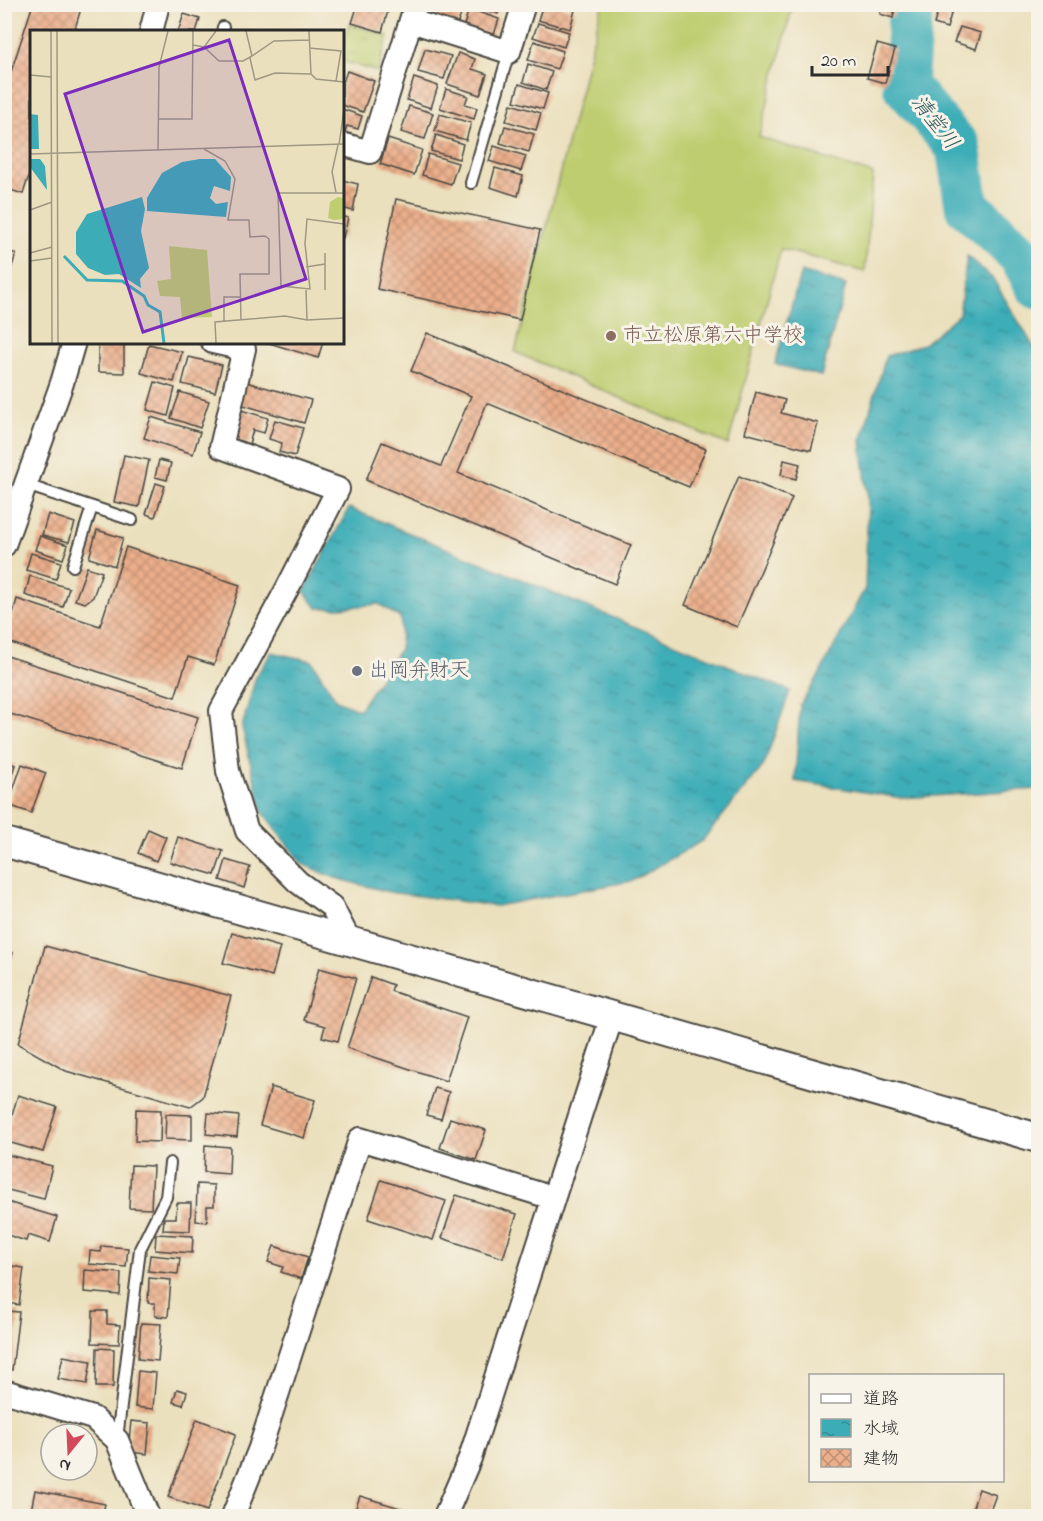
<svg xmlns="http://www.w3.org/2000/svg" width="1043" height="1521" font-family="'Indie Flower','Klee One',sans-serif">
<defs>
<pattern id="grass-tufts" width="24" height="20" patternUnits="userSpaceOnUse" patternTransform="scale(1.5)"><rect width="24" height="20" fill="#becd6f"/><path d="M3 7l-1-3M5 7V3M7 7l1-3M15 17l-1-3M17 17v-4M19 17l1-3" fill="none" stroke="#a3b060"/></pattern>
<pattern id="water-ripples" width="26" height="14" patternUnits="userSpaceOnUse" patternTransform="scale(1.5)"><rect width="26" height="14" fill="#3cadb7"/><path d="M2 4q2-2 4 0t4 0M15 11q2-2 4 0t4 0" fill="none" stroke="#338d95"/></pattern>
<pattern id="building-cross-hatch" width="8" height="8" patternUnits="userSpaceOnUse" patternTransform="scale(1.5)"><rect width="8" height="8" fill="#ecaf8b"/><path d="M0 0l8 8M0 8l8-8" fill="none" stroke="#bf8f72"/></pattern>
</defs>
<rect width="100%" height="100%" fill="#f7f3e8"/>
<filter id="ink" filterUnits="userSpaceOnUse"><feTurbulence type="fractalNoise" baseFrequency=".0167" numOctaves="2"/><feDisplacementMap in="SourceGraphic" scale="12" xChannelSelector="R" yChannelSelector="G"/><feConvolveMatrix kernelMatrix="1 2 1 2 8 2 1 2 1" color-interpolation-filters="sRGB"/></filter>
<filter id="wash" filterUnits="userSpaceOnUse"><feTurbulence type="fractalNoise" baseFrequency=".008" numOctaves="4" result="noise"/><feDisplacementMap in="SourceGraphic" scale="24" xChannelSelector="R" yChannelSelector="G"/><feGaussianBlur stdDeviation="1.35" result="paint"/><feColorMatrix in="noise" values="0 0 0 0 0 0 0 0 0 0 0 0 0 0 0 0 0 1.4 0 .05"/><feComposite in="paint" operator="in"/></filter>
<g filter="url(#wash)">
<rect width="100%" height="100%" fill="#ebe0bd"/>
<polygon fill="url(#grass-tufts)" stroke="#747c4d" stroke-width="1.5" points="349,24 388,36 378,72 342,61 342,49"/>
<polygon fill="#becd6f" stroke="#747c4d" stroke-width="1.5" points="779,5 792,8 759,137 873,174 865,272 781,249 728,445 515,352 602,5"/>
<g fill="url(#water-ripples)" stroke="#346c71" stroke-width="1.5">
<polygon points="967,256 993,279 1035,349 1038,353 1038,789 902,798 795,781 800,705 818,677 865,588 868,500 861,441 886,356 924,344 959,314"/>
<polygon points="801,272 846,285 821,376 775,364"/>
<polygon points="349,508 790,691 764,765 702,841 632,881 496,906 389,892 335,878 302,864 262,811 242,727 256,676 272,652 312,661 336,700 359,710 400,649 401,619 379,604 341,608 317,608 304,591"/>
</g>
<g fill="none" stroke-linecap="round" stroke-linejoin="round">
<polyline stroke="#3cadb7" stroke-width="45" points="913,4 910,17 905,86 958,147 967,206 1021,256 1038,287"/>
</g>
<g id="blocks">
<g fill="url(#building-cross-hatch)">
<polygon points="33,4 82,5 74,32 32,32 32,166 23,194 4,188 4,93"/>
<polygon points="358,4 366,4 388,11 382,32 352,23"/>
<polygon points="429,4 456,4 464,7 457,25 426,15"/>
<polygon points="468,4 501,4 498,14"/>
<polygon points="543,4 554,4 575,10 570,29 538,20"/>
<polygon points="883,4 896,4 893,18 880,14"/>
<polygon points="940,4 953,7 947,28 934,24"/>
<polygon points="469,9 499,19 493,38 463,28"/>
<polygon points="184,14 200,19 196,32 178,32"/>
<polygon points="538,23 569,32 564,47 533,37"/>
<polygon points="960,27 981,33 976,49 954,42"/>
<polygon points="534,41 563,51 557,69 528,60"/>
<polygon points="877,44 895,49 885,83 867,78"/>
<polygon points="425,49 451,56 444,79 418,72"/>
<polygon points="458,53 475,59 472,69 487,74 480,95 447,84"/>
<polygon points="528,64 552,72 546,90 523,82"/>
<polygon points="347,71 374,81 363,112 342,105 342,85"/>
<polygon points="414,78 438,86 431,108 407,100"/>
<polygon points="519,84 548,93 543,109 514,101"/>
<polygon points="446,89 468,96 465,104 477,108 474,119 440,108"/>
<polygon points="511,104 541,113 536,130 506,121"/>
<polygon points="409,106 433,113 425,139 401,132"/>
<polygon points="342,109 362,116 358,129 347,126 342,140"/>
<polygon points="440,114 471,123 466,140 435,131"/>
<polygon points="505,126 534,134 529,152 500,143"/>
<polygon points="436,135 463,144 459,159 431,151"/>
<polygon points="388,139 422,150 414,175 380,164"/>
<polygon points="494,146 526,156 521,171 489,161"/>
<polygon points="428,154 458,163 451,184 422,175"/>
<polygon points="495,168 523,176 518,196 490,187"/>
<polygon points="342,180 358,184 353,211 342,208"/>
<polygon points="396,199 540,230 520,320 377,289"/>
<polygon points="342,216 348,218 343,238 342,238"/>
<polygon points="4,250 16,254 5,288 4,288"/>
<polygon points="427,333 706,449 689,487 487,403 458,473 631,545 615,584 366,480 382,442 441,466 471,396 411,371"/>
<polygon points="98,342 124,342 124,373 98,372"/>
<polygon points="266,342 323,342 318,358"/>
<polygon points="149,344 182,352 174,382 141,373"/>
<polygon points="189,357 222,365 215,392 182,384"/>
<polygon points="155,382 175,388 168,416 147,410"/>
<polygon points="246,382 311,400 304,423 240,404"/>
<polygon points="180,392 209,401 200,428 171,418"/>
<polygon points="756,392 785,400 781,413 818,423 811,450 745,433"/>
<polygon points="241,410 268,418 264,433 253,430 249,444 233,439"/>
<polygon points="151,417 200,432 193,454 144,438"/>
<polygon points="275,420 303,428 295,456 279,452 282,443 269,439"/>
<polygon points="124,455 149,460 139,507 114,502"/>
<polygon points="159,460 171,463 167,480 155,477"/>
<polygon points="784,460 800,464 796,479 781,475"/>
<polygon points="739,476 792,498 737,627 685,605"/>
<polygon points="156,483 165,486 155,517 146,514"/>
<polygon points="48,514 75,523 69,542 42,535"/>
<polygon points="97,530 123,538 115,566 89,558"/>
<polygon points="40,536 68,545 63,559 35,550"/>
<polygon points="126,547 240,585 214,665 188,657 175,697 5,641 17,599 100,626"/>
<polygon points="31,553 61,562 56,579 26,570"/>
<polygon points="87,567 102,572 93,597 85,603 75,600"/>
<polygon points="30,576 69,588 63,607 25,595"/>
<polygon points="4,655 198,717 182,768 4,712"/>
<polygon points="4,761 15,765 5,794 4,794"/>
<polygon points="22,764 46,773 31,813 8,805"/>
<polygon points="148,829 166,837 156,861 138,853"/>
<polygon points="178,837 223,851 215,875 170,862"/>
<polygon points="226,860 250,867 244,888 220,880"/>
<polygon points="232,933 280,947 272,976 223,963"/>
<polygon points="45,946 231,996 203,1097 190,1107 66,1071 18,1044"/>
<polygon points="5,950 13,953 5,977"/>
<polygon points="319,968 356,978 338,1041 322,1037 325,1026 304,1020"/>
<polygon points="371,977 393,985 391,991 467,1017 446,1081 347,1048"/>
<polygon points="271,1087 315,1100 304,1138 260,1125"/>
<polygon points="435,1088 449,1092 441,1119 426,1115"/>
<polygon points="18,1095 57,1107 43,1152 4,1141"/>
<polygon points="136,1109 161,1110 160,1142 135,1141"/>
<polygon points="208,1113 239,1116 237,1137 206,1134"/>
<polygon points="166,1114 192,1115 192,1140 165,1139"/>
<polygon points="450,1118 486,1130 476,1160 440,1148"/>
<polygon points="205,1145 230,1147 229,1174 204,1172"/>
<polygon points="5,1154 52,1166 44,1199 4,1189"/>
<polygon points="131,1165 153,1166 151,1209 129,1208"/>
<polygon points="381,1180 446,1201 433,1240 368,1219"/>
<polygon points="197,1184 214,1185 214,1206 207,1206 207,1222 196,1221"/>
<polygon points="456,1195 517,1214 503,1258 442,1238"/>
<polygon points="4,1201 57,1217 50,1242 28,1235 26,1241 4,1234"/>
<polygon points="177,1203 191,1203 190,1231 163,1230 164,1218 176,1218"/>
<polygon points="156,1234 193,1236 192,1253 155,1250"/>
<polygon points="101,1246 128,1248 126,1267 89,1264 90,1251 101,1252"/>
<polygon points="274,1246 308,1257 301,1279 281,1272 283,1267 268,1262"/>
<polygon points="150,1255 180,1258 178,1274 148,1271"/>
<polygon points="12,1266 24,1268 19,1305 7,1303"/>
<polygon points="85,1270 121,1273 120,1295 84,1292"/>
<polygon points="149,1278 171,1280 168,1317 155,1316 155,1303 148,1303"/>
<polygon points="6,1311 19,1312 12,1370 4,1369"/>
<polygon points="93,1311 107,1311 107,1324 120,1325 119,1344 92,1343"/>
<polygon points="141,1323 161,1324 158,1361 138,1359"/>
<polygon points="97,1348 114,1349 113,1387 96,1387"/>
<polygon points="63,1356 91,1361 87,1384 58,1379"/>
<polygon points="138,1371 156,1373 153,1409 135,1407"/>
<polygon points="177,1389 187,1392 183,1405 173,1402"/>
<polygon points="197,1419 236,1434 207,1511 168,1497"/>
<polygon points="131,1421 150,1423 147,1454 128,1452"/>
<polygon points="979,1489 996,1495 988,1516 970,1516"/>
<polygon points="35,1490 105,1504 102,1516 30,1516"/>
<polygon points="360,1496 410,1511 408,1516 353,1516"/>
</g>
</g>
</g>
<g filter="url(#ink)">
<use href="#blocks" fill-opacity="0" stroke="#484641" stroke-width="1.5"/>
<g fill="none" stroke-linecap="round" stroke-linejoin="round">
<defs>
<g id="service">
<polyline points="222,32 223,27"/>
<polyline points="471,183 509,52"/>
<polyline points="26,485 132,520"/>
<polyline points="73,566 92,507"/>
<polyline points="117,1439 140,1249 166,1197 170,1163"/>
</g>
<g id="minor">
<polyline points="411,21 509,52 524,4"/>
<polyline points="151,32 158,4"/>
<polyline points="342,144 370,152 416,4"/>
<polyline points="213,342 244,349 221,447 338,489 287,589 221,711 228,771 247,831 298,882 332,907 349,940"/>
<polyline points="4,545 62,383 74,342"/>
<polyline points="4,1391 93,1418 117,1440 148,1516"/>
<polyline points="233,1516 260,1448 360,1139 553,1198"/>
<polyline points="445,1516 470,1458 612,1016"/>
</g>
<polyline id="tertiary" points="4,842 1038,1138"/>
</defs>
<use href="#service" stroke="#484641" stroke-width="14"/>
<use href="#minor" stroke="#484641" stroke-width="26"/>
<use href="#tertiary" stroke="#484641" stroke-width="32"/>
<use href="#service" stroke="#fff" stroke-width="10"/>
<use href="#minor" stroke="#fff" stroke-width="22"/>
<use href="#tertiary" stroke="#fff" stroke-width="28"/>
</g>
</g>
<circle fill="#8d6e63" stroke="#f7f3e8" stroke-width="2" cx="611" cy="336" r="6"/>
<circle fill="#6b7280" stroke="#f7f3e8" stroke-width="2" cx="357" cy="671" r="6"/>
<g text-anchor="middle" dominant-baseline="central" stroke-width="6" stroke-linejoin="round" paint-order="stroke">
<g font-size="20" fill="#785e54" stroke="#f7f3e8" text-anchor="start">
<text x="623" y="336">市立松原第六中学校</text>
</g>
<g font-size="20" fill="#5b616d" stroke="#f7f3e8" text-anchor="start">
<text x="369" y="671">出岡弁財天</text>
</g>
<g font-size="21" font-style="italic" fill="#31585c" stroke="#f7f3e8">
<text transform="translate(934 123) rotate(52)">清堂川</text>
</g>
</g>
<g transform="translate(30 30)">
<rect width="314" height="314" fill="#ebe0bd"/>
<path d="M308 167 313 168V189L304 190 298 188 300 172Z" fill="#becd6f"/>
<path d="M139 216 177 220 182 287 152 288 150 267 130 266 127 251 141 249Z" fill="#becd6f"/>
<path d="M0 84 8 85 9 119H0ZM0 129H10L15 136 17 160 0 137ZM170 129H185L201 147 200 161 184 156 180 168 186 174 198 172 196 187 117 181V168L132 143 152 132ZM112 167 115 179 111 201 119 238 110 249 111 258 89 244 75 245 58 238 46 224V202L57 184Z" fill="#3cadb7"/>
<path fill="none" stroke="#3cadb7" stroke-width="3" d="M34 226 57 250 92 251 114 266 118 275 130 282 134 313"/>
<path fill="none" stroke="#9e9883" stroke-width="1.5" d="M21 1 22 313M27 1 28 313M279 1 281 44M163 15 174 17 189 31H213L222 26 216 1M174 17 186 1M279 18 311 21 306 51M222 26 244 11 279 10M220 28 225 50 245 43 281 44 286 49 314 52M0 45 21 47M128 89H162L163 1M309 115 314 79M174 119 195 131 205 149 198 190H219L220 207 235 206 239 209V244H210L211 291M128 121 129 37 138 1M0 124 314 114M306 162 302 142 308 115M314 163H248L251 256 280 259 275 214 277 189 314 194M0 180 22 172M0 223 22 217M295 223V260M0 231 22 228M276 237 295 234M276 260 277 290M194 292V267H211M186 313 185 292 255 286 277 290 314 288"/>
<path fill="#7b2cbf" fill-opacity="0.15" stroke="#7b2cbf" stroke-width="3" d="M199 10 276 249 113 302 35 64Z"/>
<rect width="314" height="314" fill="none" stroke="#2b2b2b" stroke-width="3"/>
</g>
<rect width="1043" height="1521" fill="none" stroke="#f7f3e8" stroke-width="24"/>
<rect x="809" y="1374" width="195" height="108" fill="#f7f3e8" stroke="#a5a39c" stroke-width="1.5"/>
<rect x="821" y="1394" width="30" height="9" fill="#ffffff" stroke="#a5a39c" stroke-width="1.5"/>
<text x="863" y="1404" font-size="18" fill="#2b2b2b">道路</text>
<rect x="821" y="1419" width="30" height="18" fill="url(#water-ripples)" stroke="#a5a39c" stroke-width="1.5"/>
<text x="863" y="1434" font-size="18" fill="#2b2b2b">水域</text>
<rect x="821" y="1449" width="30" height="18" fill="url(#building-cross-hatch)" stroke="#a5a39c" stroke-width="1.5"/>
<text x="863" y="1464" font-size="18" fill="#2b2b2b">建物</text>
<g transform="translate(69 1452) rotate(198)"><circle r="28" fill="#f7f3e8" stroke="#a5a39c" stroke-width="1.5"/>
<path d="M0-4.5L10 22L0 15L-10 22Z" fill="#d1495b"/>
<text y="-9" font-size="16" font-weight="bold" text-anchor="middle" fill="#2b2b2b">N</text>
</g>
<path d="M812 66v9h76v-9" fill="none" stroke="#2b2b2b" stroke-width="3"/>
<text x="821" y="66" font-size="18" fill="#2b2b2b" stroke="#f7f3e8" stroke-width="4.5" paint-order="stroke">20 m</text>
</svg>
